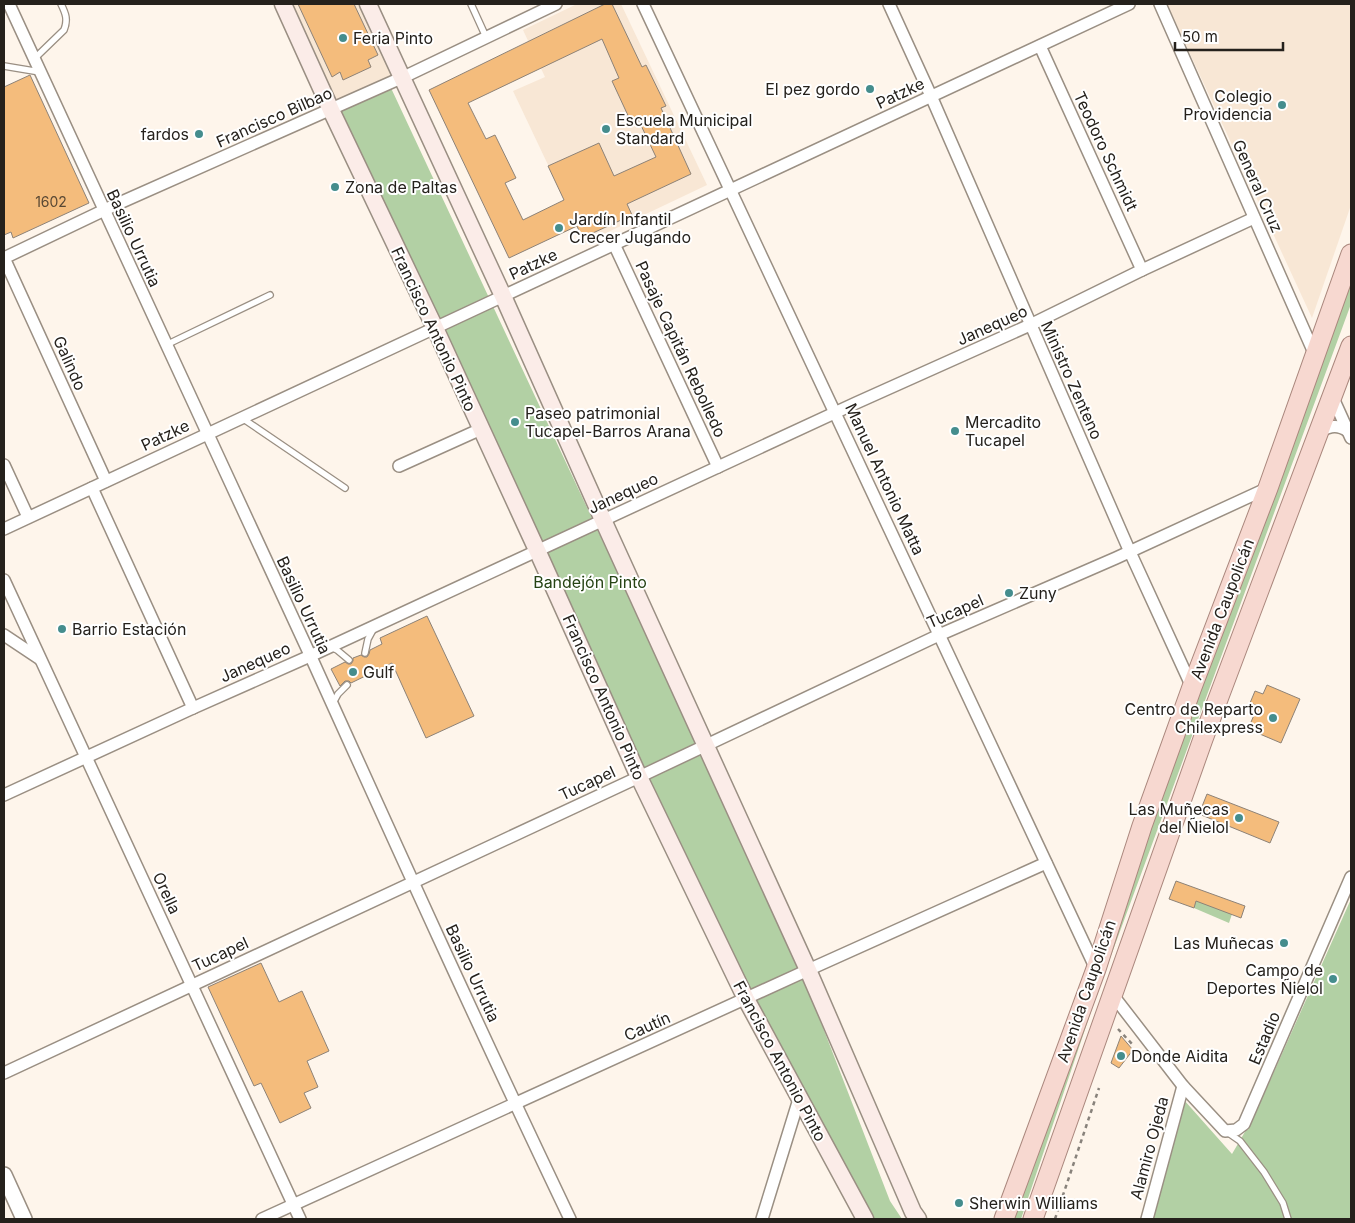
<svg xmlns="http://www.w3.org/2000/svg" width="1355" height="1223" font-family="Inter,sans-serif">
<rect width="100%" height="100%" fill="#fef5eb"/>
<g fill="#f8e7d5">
<polygon points="287,4 367,4 399,72 333,103"/>
<polygon points="577,4 621,4 707,185 585,243 513,91 545,77 523,30"/>
<polygon points="1167,4 1351,4 1351,205 1312,318"/>
</g>
<g fill="#b2d0a4">
<polygon points="391,88 612,561 791,951 810,994 890,1201 902,1219 874,1219 764,1019 664,810 340,110"/>
<polygon points="1351,266 1351,304 1098,991 1021,1219 1011,1219"/>
<polygon points="1351,899 1351,1219 1151,1219 1184,1100 1232,1154 1246,1130 1248,1130"/>
<polygon points="1196,900 1232,914 1229,923 1194,908"/>
</g>
<g fill="#f4bc7c" stroke="#8d8277" fill-rule="evenodd">
<polygon points="298,4 354,4 378,55 368,60 371,67 343,80 340,72 332,77"/>
<path d="M605 4H612L642 67 646 65 666 106 661 108 691 174 627 204 632 215 582 238 577 226 509 258 429 90ZM602 39 619 78 612 81 631 122 638 119 656 157 614 176 599 143 548 166 564 200 523 220 505 183 516 178 495 135 486 139 468 103Z"/>
<polygon points="30,75 89,203 13,238 11,232 4,235 4,87"/>
<polygon points="427,616 474,716 426,738 392,663 351,683 349,681 345,681 340,686 331,669 345,662 348,664 351,664 353,661 353,658 361,655 364,657 367,657 369,654 370,650 382,644 380,638"/>
<polygon points="1267,685 1300,699 1281,743 1248,729 1258,706 1250,703 1255,691 1263,694"/>
<polygon points="1207,794 1279,822 1270,843 1199,814"/>
<polygon points="1176,881 1245,906 1241,918 1196,901 1194,908 1169,899"/>
<polygon points="261,963 279,1002 302,991 329,1051 307,1061 318,1087 304,1093 311,1108 280,1123 261,1083 254,1086 208,987"/>
<polygon points="1121,1036 1133,1050 1119,1068 1111,1063"/>
</g>
<g fill="none" stroke-linecap="round" stroke-linejoin="round">
<defs>
<g id="service">
<polyline points="471,4 486,37"/>
<path d="M34 59 64 30C68 20 66 14 61 4"/>
<polyline points="4,66 40,72"/>
<polyline points="166,345 270,295"/>
<polyline points="242,418 345,488"/>
<polyline points="331,647 337,650 349,660"/>
<polyline points="365,653 368,639 374,628"/>
<polyline points="333,703 338,694 347,685"/>
<polyline points="1227,1132 1240,1141 1264,1172 1283,1203 1288,1219"/>
</g>
<g id="minor">
<path d="M9 4C108 222 211 439 311 657 396 845 481 1033 570 1219"/>
<polyline points="643,4 1096,969"/>
<polyline points="889,4 931,96 1130,552 1192,687"/>
<polyline points="1160,4 1315,355"/>
<polyline points="1040,46 1142,270"/>
<polyline points="614,244 718,467"/>
<polyline points="4,258 115,205 410,74 556,4"/>
<polyline points="4,258 106,481"/>
<polyline points="1332,396 1351,438"/>
<path d="M1320 431C1331 426 1337 424 1348 431"/>
<polyline points="4,465 28,517"/>
<polyline points="399,466 481,429"/>
<polyline points="92,488 193,708"/>
<polyline points="4,529 1129,4"/>
<polyline points="4,580 300,1219"/>
<polyline points="4,635 40,659"/>
<polyline points="4,795 193,708 310,656 856,403 1030,325 1142,270 1254,218"/>
<polyline points="1112,994 1183,1086 1225,1131 1236,1130 1244,1124 1351,877"/>
<polyline points="4,1073 639,777 939,635 1116,558 1268,488"/>
<polyline points="262,1219 808,970 1046,863"/>
<polyline points="762,1219 799,1099"/>
<polyline points="1147,1219 1183,1086"/>
</g>
<polyline id="tertiary" points="4,1175 24,1219"/>
<g id="secondary">
<polyline points="283,4 331,110 435,328 537,550 639,777 746,999 865,1219"/>
<polyline points="368,4 503,296 603,520 808,970 913,1212 918,1219"/>
</g>
<g id="primary">
<polyline points="1004,1219 1096,969 1142,826 1192,687 1268,488 1351,254"/>
<polyline points="1033,1219 1203,739 1351,346"/>
</g>
</defs>
<use href="#service" stroke="#9a8f83" stroke-width="8"/>
<use href="#minor" stroke="#9a8f83" stroke-width="14"/>
<use href="#tertiary" stroke="#9a8f83" stroke-width="18"/>
<use href="#secondary" stroke="#9a8f83" stroke-width="19"/>
<use href="#primary" stroke="#aa877d" stroke-width="21"/>
<g stroke="#88827b" stroke-width="2.5" stroke-dasharray="4 4" stroke-linecap="butt">
<polyline points="1118,1029 1134,1046"/>
<polyline points="1055,1219 1099,1088"/>
</g>
<use href="#service" stroke="#fff" stroke-width="5.5"/>
<use href="#minor" stroke="#fff" stroke-width="11"/>
<use href="#tertiary" stroke="#fff" stroke-width="15"/>
<use href="#secondary" stroke="#fbece8" stroke-width="16"/>
<use href="#primary" stroke="#f7d8d0" stroke-width="19"/>
</g>
<g fill="#458d8d" stroke="#fff" stroke-width="2">
<circle cx="343" cy="38" r="5"/>
<circle cx="870" cy="89" r="5"/>
<circle cx="1282" cy="105" r="5"/>
<circle cx="606" cy="129" r="5"/>
<circle cx="199" cy="134" r="5"/>
<circle cx="335" cy="187" r="5"/>
<circle cx="559" cy="228" r="5"/>
<circle cx="515" cy="422" r="5"/>
<circle cx="955" cy="431" r="5"/>
<circle cx="1009" cy="593" r="5"/>
<circle cx="62" cy="629" r="5"/>
<circle cx="353" cy="672" r="5"/>
<circle cx="1273" cy="718" r="5"/>
<circle cx="1239" cy="818" r="5"/>
<circle cx="1284" cy="943" r="5"/>
<circle cx="1333" cy="979" r="5"/>
<circle cx="1121" cy="1056" r="5"/>
<circle cx="959" cy="1203" r="5"/>
</g>
<g text-anchor="middle" dominant-baseline="central" stroke-width="4" stroke-linejoin="round" paint-order="stroke">
<g font-size="14" fill="#594834">
<text x="51" y="201">1602</text>
</g>
<g font-size="16" fill="#25211c" stroke="#fff" text-anchor="start">
<text x="353" y="38">Feria Pinto</text>
<text x="860" y="89" text-anchor="end">El pez gordo</text>
<text x="1272" y="96" text-anchor="end">Colegio<tspan x="1272" dy="18">Providencia</tspan></text>
<text x="616" y="120">Escuela Municipal<tspan x="616" dy="18">Standard</tspan></text>
<text x="189" y="134" text-anchor="end">fardos</text>
<text x="345" y="187">Zona de Paltas</text>
<text x="569" y="219">Jardín Infantil<tspan x="569" dy="18">Crecer Jugando</tspan></text>
<text x="525" y="413">Paseo patrimonial<tspan x="525" dy="18">Tucapel-Barros Arana</tspan></text>
<text x="965" y="422">Mercadito<tspan x="965" dy="18">Tucapel</tspan></text>
<text x="1019" y="593">Zuny</text>
<text x="72" y="629">Barrio Estación</text>
<text x="363" y="672">Gulf</text>
<text x="1263" y="709" text-anchor="end">Centro de Reparto<tspan x="1263" dy="18">Chilexpress</tspan></text>
<text x="1229" y="809" text-anchor="end">Las Muñecas<tspan x="1229" dy="18">del Ñielol</tspan></text>
<text x="1274" y="943" text-anchor="end">Las Muñecas</text>
<text x="1323" y="970" text-anchor="end">Campo de<tspan x="1323" dy="18">Deportes Ñielol</tspan></text>
<text x="1131" y="1056">Donde Aidita</text>
<text x="969" y="1203">Sherwin Williams</text>
</g>
<g font-size="16" fill="#25211c" stroke="#fff">
<text transform="translate(900 93) rotate(-25)">Patzke</text>
<text transform="translate(274 117) rotate(-24)">Francisco Bilbao</text>
<text transform="translate(1106 151) rotate(65)">Teodoro Schmidt</text>
<text transform="translate(1258 186) rotate(66)">General Cruz</text>
<text transform="translate(134 238) rotate(65)">Basilio Urrutia</text>
<text transform="translate(533 264) rotate(-25)">Patzke</text>
<text transform="translate(992 325) rotate(-24)">Janequeo</text>
<text transform="translate(434 329) rotate(65)">Francisco Antonio Pinto</text>
<text transform="translate(681 349) rotate(65)">Pasaje Capitán Rebolledo</text>
<text transform="translate(70 363) rotate(66)">Galindo</text>
<text transform="translate(1072 380) rotate(66)">Ministro Zenteno</text>
<text transform="translate(165 435) rotate(-25)">Patzke</text>
<text transform="translate(885 479) rotate(65)">Manuel Antonio Matta</text>
<text transform="translate(623 493) rotate(-25)">Janequeo</text>
<text transform="translate(304 605) rotate(65)">Basilio Urrutia</text>
<text transform="translate(1222 609) rotate(-69)">Avenida Caupolicán</text>
<text transform="translate(955 611) rotate(-24)">Tucapel</text>
<text transform="translate(255 662) rotate(-24)">Janequeo</text>
<text transform="translate(604 697) rotate(66)">Francisco Antonio Pinto</text>
<text transform="translate(587 783) rotate(-25)">Tucapel</text>
<text transform="translate(167 893) rotate(65)">Orella</text>
<text transform="translate(220 954) rotate(-25)">Tucapel</text>
<text transform="translate(473 973) rotate(65)">Basilio Urrutia</text>
<text transform="translate(1086 991) rotate(-71)">Avenida Caupolicán</text>
<text transform="translate(647 1026) rotate(-24)">Cautín</text>
<text transform="translate(1264 1038) rotate(-67)">Estadio</text>
<text transform="translate(780 1061) rotate(62)">Francisco Antonio Pinto</text>
<text transform="translate(1149 1148) rotate(-75)">Alamiro Ojeda</text>
</g>
<g font-size="16" fill="#264314" stroke="#fff">
<text x="590" y="582">Bandejón Pinto</text>
</g>
</g>
<rect width="1355" height="1223" fill="none" stroke="#25211c" stroke-width="10"/>
<path d="M1175 42v8h108v-8" fill="none" stroke="#25211c" stroke-width="2.5"/>
<text x="1182" y="42" font-size="15" fill="#25211c" stroke="#ffffff" stroke-width="4" paint-order="stroke">50 m</text>
</svg>
